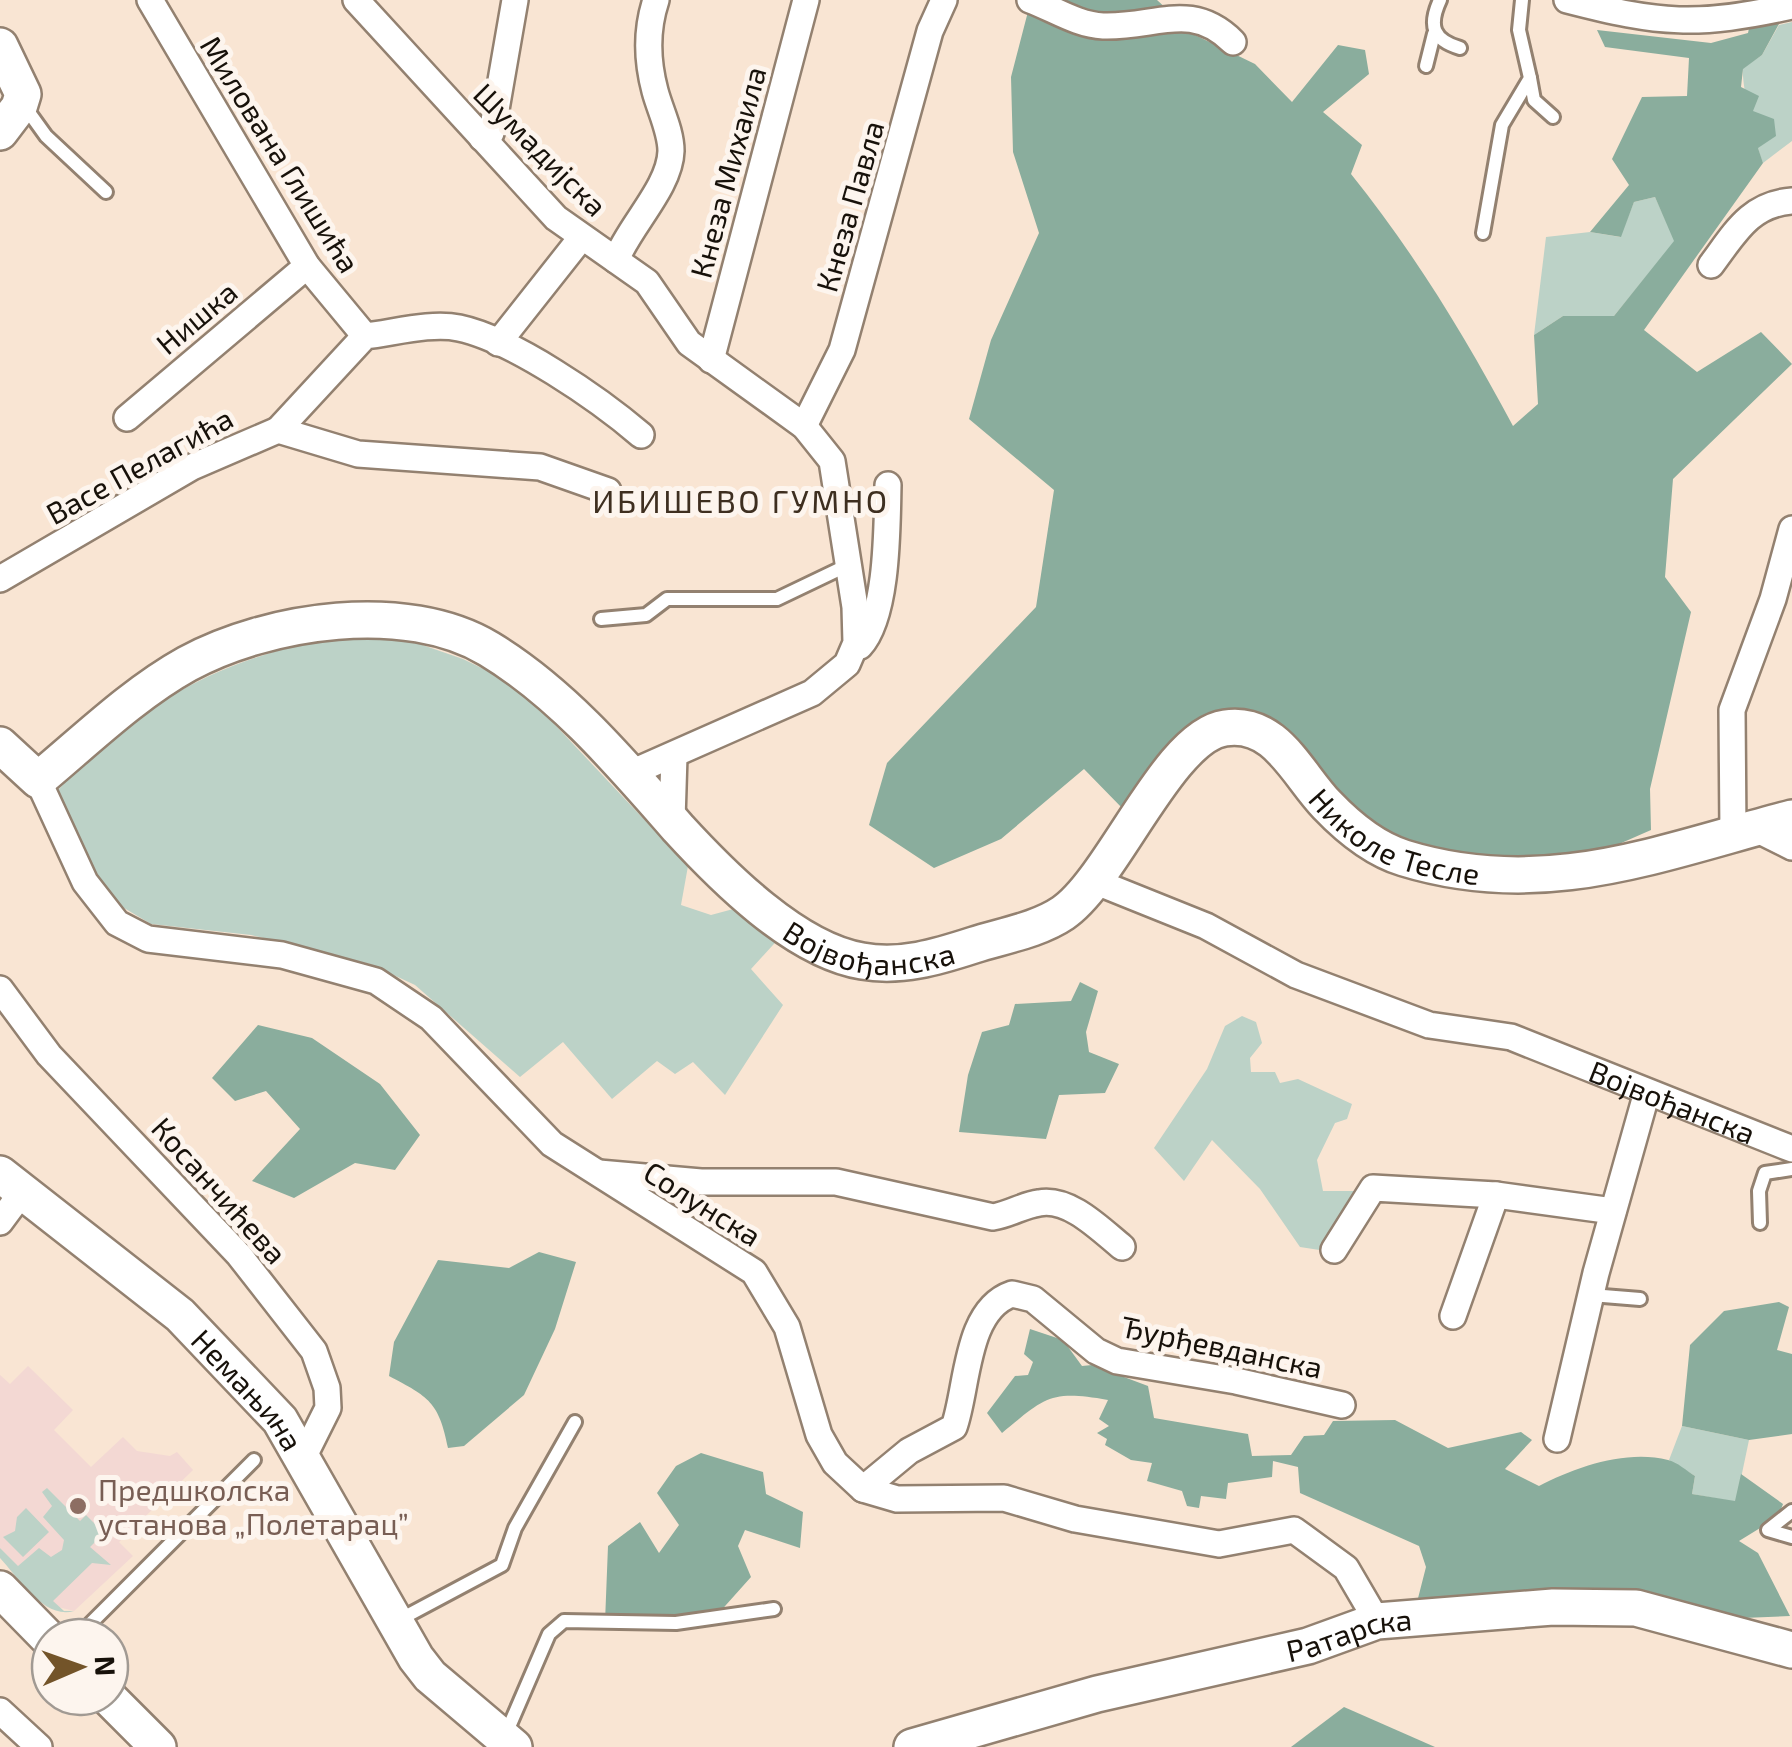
<svg xmlns="http://www.w3.org/2000/svg" width="1792" height="1747" font-family="'Exo 2',sans-serif">
<rect width="100%" height="100%" fill="#f9e5d3"/>
<polygon fill="#f3d8d3" points="28,1366 73,1410 54,1430 91,1467 123,1437 137,1451 170,1456 177,1452 193,1470 119,1542 133,1556 74,1611 58,1607 0,1548 0,1375 10,1384"/>
<g fill="#bcd2c7">
<path d="M1792 22V141L1763 163C1756 146 1741 85 1743 68L1762 55 1779 25Z"/>
<polygon points="1655,197 1675,241 1614,316 1563,316 1534,335 1546,237 1590,232 1620,237 1634,202"/>
<path d="M341 636 408 640 463 659 500 677 542 711 688 866 681 905 711 915 737 908 783 934 751 969 783 1005 725 1095 693 1062 675 1074 657 1061 612 1099 563 1042 520 1077 415 985 370 964 251 935 151 924 119 905 92 871 55 793C144 700 215 660 341 636Z"/>
<polygon points="1242,1016 1256,1022 1262,1043 1250,1058 1251,1072 1275,1072 1280,1083 1298,1079 1352,1104 1347,1119 1335,1123 1317,1160 1323,1191 1363,1191 1326,1251 1300,1247 1260,1189 1212,1140 1184,1181 1154,1148 1207,1069 1225,1026"/>
<polygon points="1682,1426 1749,1440 1736,1502 1692,1494 1695,1476 1669,1460"/>
<path d="M47 1488 80 1521 86 1515 104 1533 90 1547 111 1565 92 1563 53 1601 64 1611H74C44 1620 18 1577 0 1558V1548L18 1566 39 1548 51 1557 62 1550 64 1540 43 1517 52 1506 42 1492Z"/>
<polygon points="26,1508 49,1532 23,1557 3,1537 15,1531 17,1517"/>
</g>
<g fill="#8aad9d">
<path d="M1031 0H1157L1195 35 1255 64 1292 102 1338 45 1365 50 1369 74 1323 112 1362 145 1351 174C1415 254 1465 336 1513 426L1538 404 1534 335 1563 316H1614L1674 241 1655 197 1634 202 1621 237 1590 232 1629 185 1612 159 1642 97 1687 96 1689 58 1605 47 1597 30 1711 43 1748 33 1755 0H1792L1762 55 1743 69 1741 87 1759 96 1753 111 1774 119 1776 136 1758 148 1763 163 1644 330 1697 372 1761 332 1792 364 1673 479 1665 577 1691 612 1650 789 1651 830 1569 866 1388 861 1262 727 1195 737 1124 810 1084 769 1001 839 934 868 869 825 887 763 1036 607 1054 490 969 419 991 340 1039 233 1013 152 1011 77Z"/>
<polygon points="1080,982 1098,991 1086,1032 1089,1052 1119,1064 1105,1093 1059,1095 1046,1139 959,1132 968,1075 982,1032 1009,1025 1015,1004 1071,1001"/>
<polygon points="258,1025 312,1038 380,1084 420,1135 395,1170 355,1163 294,1198 252,1181 300,1129 266,1091 235,1101 212,1078"/>
<path d="M539 1252 576 1262 555 1329 524 1395 464 1446 448 1448C439 1402 429 1397 389 1376L394 1342 438 1260 509 1268Z"/>
<polygon points="1779,1302 1789,1307 1777,1350 1792,1354 1792,1434 1749,1440 1682,1426 1690,1345 1724,1311"/>
<path d="M1030 1329 1063 1340 1082 1366 1092 1365 1148 1386 1154 1418 1248 1434 1252 1456 1291 1455 1304 1436 1324 1435 1333 1421 1395 1420 1448 1448 1521 1432 1532 1440 1505 1469 1539 1486C1575 1467 1627 1449 1668 1460 1677 1462 1687 1471 1695 1476L1692 1494 1735 1501 1741 1474 1783 1504 1778 1517 1739 1541 1758 1553 1790 1616 1694 1620 1415 1610 1426 1567 1419 1546 1300 1493 1298 1467 1273 1461 1272 1477 1228 1483 1226 1499 1201 1496 1199 1508 1187 1506 1182 1491 1147 1481 1152 1463 1131 1460 1105 1445 1107 1439 1097 1433 1109 1426 1099 1419 1108 1400C1050 1390 1046 1397 1002 1433L987 1413 1015 1376 1028 1375 1033 1362 1024 1354Z"/>
<polygon points="701,1453 763,1472 766,1494 803,1512 800,1548 745,1530 738,1546 751,1577 709,1624 656,1631 605,1622 608,1546 640,1522 659,1553 679,1525 657,1493 676,1466"/>
<polygon points="1344,1707 1435,1747 1291,1747"/>
</g>
<g fill="none" stroke-linecap="round" stroke-linejoin="round">
<defs>
<g id="lane">
<path d="M1440 0C1428 26 1433 40 1460 48"/>
<polyline points="1426,66 1434,34"/>
<polyline points="1530,78 1534,100 1553,117"/>
<polyline points="23,104 46,136 106,192"/>
<polyline points="1483,233 1502,125 1530,78 1519,30 1522,0"/>
<polyline points="601,619 646,615 667,599 777,599 848,565"/>
<polyline points="1760,1223 1759,1191 1765,1173 1792,1169"/>
<polyline points="1591,1295 1640,1299"/>
<polyline points="1792,1511 1768,1530 1792,1537"/>
<polyline points="397,1621 502,1565 515,1528 575,1422"/>
<polyline points="77,1637 254,1460"/>
<polyline points="505,1736 549,1634 564,1621 676,1623 774,1609"/>
</g>
<g id="street">
<polyline points="150,0 307,266 365,336"/>
<polyline points="356,0 556,218 647,282 689,343 804,426 832,461 855,607 856,643 847,664 812,693 631,773"/>
<path d="M1030 0C1054 9 1078 25 1103 26 1155 28 1191 0 1233 42"/>
<path d="M1567 0C1660 24 1697 27 1792 6"/>
<polyline points="482,138 491,133 494,121 515,0"/>
<path d="M616 260C630 225 670 187 671 151 671 131 660 110 655 91 647 61 646 30 656 0"/>
<path d="M1711 265C1735 233 1750 204 1792 201"/>
<polyline points="498,343 581,238"/>
<polyline points="711,360 806,0"/>
<polyline points="127,418 307,266"/>
<polyline points="804,426 842,350 930,31 944,0"/>
<path d="M278 430 365 336C393 333 431 322 459 328 512 339 599 399 641 435"/>
<polyline points="0,579 192,467 278,430 358,454 540,467 608,491"/>
<path d="M860 646C888 616 887 526 888 485"/>
<polyline points="38,780 85,882 117,923 148,939 282,955 376,981 431,1018 552,1144 754,1272 787,1327 819,1435 835,1463 863,1489 897,1499 1004,1498 1075,1519 1219,1544 1294,1530 1346,1568 1377,1621"/>
<polyline points="672,820 674,756"/>
<polyline points="1754,828 1792,847"/>
<polyline points="1733,834 1732,710 1773,599 1792,529"/>
<path id="s1" d="M1094 881 1206 926 1296 975 1429 1025 1511 1037 1792 1149"/>
<polyline points="0,989 49,1055 239,1255 314,1351 327,1388 328,1408 304,1456"/>
<path d="M599 1173 701 1182H836L993 1217C1011 1214 1023 1205 1039 1203 1069 1197 1100 1229 1122 1247"/>
<polyline points="0,1222 23,1191"/>
<polyline points="1334,1250 1373,1188 1496,1195 1613,1211"/>
<polyline points="1453,1316 1496,1195"/>
<polyline points="1557,1439 1596,1273 1647,1092"/>
<path d="M863 1489 909 1451 954 1427C968 1388 965 1310 1012 1294L1033 1299 1096 1351 1117 1361 1236 1381 1342 1405"/>
<polyline points="0,1711 39,1747"/>
</g>
<g id="secondary">
<polyline points="0,46 23,94 19,107 0,132"/>
<path id="s2" d="M0 745 38 780C85 741 133 694 187 664 268 620 406 599 489 649 562 693 622 764 678 828 722 876 795 950 862 961 901 968 937 957 974 945 1002 936 1038 930 1063 913 1113 879 1168 736 1225 728 1276 720 1297 774 1327 805 1348 827 1375 849 1404 858 1544 901 1658 853 1792 818"/>
<path id="s3" d="M0 1174 180 1315 280 1420 416 1658 430 1676 514 1747"/>
<polyline points="0,1589 50,1640"/>
<polyline points="108,1697 158,1747"/>
<path id="s4" d="M912 1747 1097 1694 1308 1646 1377 1621 1553 1607 1636 1608 1792 1650"/>
</g>
</defs>
<use href="#lane" stroke="#938170" stroke-width="18"/>
<use href="#street" stroke="#938170" stroke-width="30"/>
<use href="#secondary" stroke="#938170" stroke-width="40"/>
<use href="#lane" stroke="#fff" stroke-width="12"/>
<use href="#street" stroke="#fff" stroke-width="25"/>
<use href="#secondary" stroke="#fff" stroke-width="35"/>
</g>
<circle fill="#8d6e63" stroke="#fdf5ee" stroke-width="4" cx="78" cy="1506" r="10"/>
<g text-anchor="middle" dominant-baseline="central" stroke-width="10" stroke-linejoin="round" paint-order="stroke">
<g font-size="30" fill="#17110a" stroke="#fdf5ee">
<text transform="translate(541 149) rotate(45)">Шумадијска</text>
<text transform="translate(281 154) rotate(58)">Милована Глишића</text>
<text transform="translate(727 172) rotate(-75)">Кнеза Михаила</text>
<text transform="translate(849 206) rotate(-74)">Кнеза Павла</text>
<text transform="translate(196 317) rotate(-40)">Нишка</text>
<text transform="translate(139 465) rotate(-29)">Васе Пелагића</text>
<text stroke="none"><textPath href="#s2" startOffset="1718">Николе Тесле</textPath></text>
<text stroke="none"><textPath href="#s2" startOffset="1052">Војвођанска</textPath></text>
<text stroke="none"><textPath href="#s1" startOffset="622">Војвођанска</textPath></text>
<text transform="translate(220 1190) rotate(48)">Косанчићева</text>
<text transform="translate(703 1203) rotate(32)">Солунска</text>
<text transform="translate(1222 1346) rotate(12)">Ђурђевданска</text>
<text stroke="none"><textPath href="#s3" startOffset="330">Немањина</textPath></text>
<text stroke="none"><textPath href="#s4" startOffset="452">Ратарска</textPath></text>
</g>
<g font-size="30" fill="#785e54" stroke="#fdf5ee" text-anchor="start">
<text x="98" y="1489">Предшколска<tspan x="98" dy="34">установа „Полетарац”</tspan></text>
</g>
<g font-size="32" letter-spacing="2.5" fill="#3e2f20" stroke="#fdf5ee">
<text x="741" y="500">ИБИШЕВО ГУМНО</text>
</g>
</g>
<g transform="translate(80 1667) rotate(88)"><circle r="48" fill="#fdf5ee" stroke="#a19a93" stroke-width="2.5"/>
<path d="M0-8L18 38L0 25L-18 38Z" fill="#735429"/>
<text y="-15" font-size="28" font-weight="bold" text-anchor="middle" fill="#17110a">N</text>
</g>
</svg>
